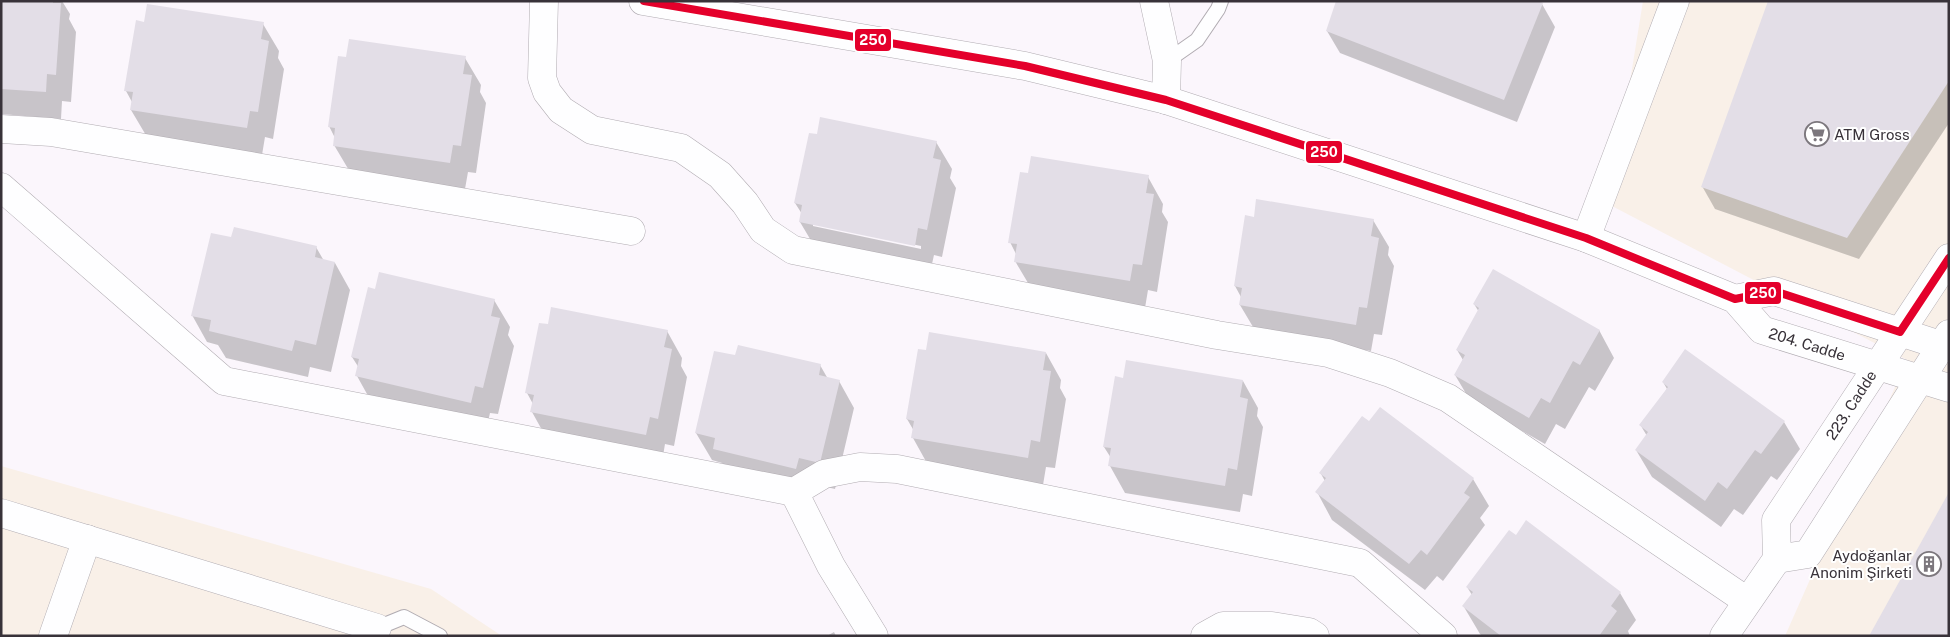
<svg xmlns="http://www.w3.org/2000/svg" width="1950" height="637" font-family="'Public Sans',sans-serif">
<rect width="100%" height="100%" fill="#fbf6fc"/>
<g fill="#f9f0e8">
<polygon points="1643,1 1949,1 1949,636 1785,636 1907,360 1610,205"/>
<polygon points="1,466 431,589 502,636 1,636"/>
</g>
<g fill="#0003" fill-rule="evenodd">
<polygon points="1,1 62,1 70,14 69,19 76,32 71,102 62,101 61,119 1,114"/>
<polygon points="1949,1 1949,123 1859,259 1715,209 1702,186"/>
<polygon points="1542,4 1555,27 1517,122 1340,53 1327,31"/>
<polygon points="145,23 263,24 279,51 278,58 284,69 273,139 265,137 262,155 147,137 131,110 132,102 126,91"/>
<polygon points="465,58 481,85 480,92 486,103 476,173 468,172 465,189 350,172 334,145 335,138 329,126"/>
<path d="M936 142 952 169 950 178 956 188 942 257 934 255 930 273 816 249 800 222 802 214 795 203ZM813 224 921 246V249L813 226Z"/>
<polygon points="1148,177 1163,204 1162,212 1168,222 1157,292 1148,290 1145,308 1031,288 1015,261 1016,254 1010,242"/>
<polygon points="1373,220 1389,247 1388,255 1394,266 1382,335 1374,334 1371,351 1256,332 1240,305 1241,297 1235,286"/>
<polygon points="232,239 316,247 324,261 335,263 350,290 331,372 310,367 308,377 226,358 218,345 207,342 192,315"/>
<polygon points="494,300 510,327 508,335 514,346 498,414 490,413 486,430 372,403 357,376 359,368 352,357"/>
<polygon points="1474,304 1599,330 1614,358 1595,391 1589,387 1565,429 1556,424 1545,444 1471,402 1455,375 1463,360 1457,350 1479,312"/>
<polygon points="667,331 682,358 681,366 687,377 674,446 665,444 662,462 547,439 532,412 533,404 527,393"/>
<polygon points="1046,353 1061,380 1060,388 1066,399 1055,468 1046,467 1043,485 928,465 913,438 914,431 907,419"/>
<polygon points="736,357 820,365 828,379 839,381 854,408 835,489 814,484 730,476 722,463 712,460 696,433"/>
<polygon points="1243,381 1258,408 1257,416 1263,427 1252,496 1243,494 1240,512 1125,493 1110,466 1111,458 1104,447"/>
<polygon points="1663,382 1784,422 1800,449 1777,480 1771,476 1743,515 1734,509 1721,527 1652,477 1636,450 1647,436 1641,426 1667,389"/>
<polygon points="1369,423 1473,479 1489,506 1480,518 1485,525 1443,581 1437,576 1425,590 1332,520 1317,492 1325,481 1321,474"/>
<polygon points="1516,536 1620,593 1636,620 1628,631 1630,636 1482,636 1480,634 1464,607 1472,595 1467,587"/>
<polygon points="834,632 836,636 827,636"/>
</g>
<g fill="#e3dee7">
<polygon points="1,1 53,1 53,3 61,3 56,75 47,74 46,92 1,89"/>
<polygon points="1336,1 1538,1 1543,3 1504,100 1326,31"/>
<polygon points="1768,1 1949,1 1949,81 1847,238 1701,187"/>
<polygon points="147,4 264,22 261,39 269,41 258,112 250,111 247,128 130,110 133,92 124,91 136,20 144,22"/>
<polygon points="349,39 466,56 463,74 472,75 461,146 453,145 450,163 333,146 335,128 328,127 338,56 346,57"/>
<polygon points="820,117 937,141 933,158 941,160 927,230 918,228 915,246 799,222 802,205 794,203 809,133 817,134"/>
<polygon points="1031,156 1149,175 1146,193 1154,194 1142,265 1133,264 1130,281 1014,262 1017,244 1008,243 1020,172 1028,173"/>
<polygon points="1256,199 1374,219 1371,236 1379,238 1367,308 1359,307 1356,325 1239,305 1242,288 1234,286 1245,215 1254,217"/>
<polygon points="234,227 317,246 315,257 335,262 316,345 295,340 292,351 209,331 211,320 191,316 211,233 231,237"/>
<polygon points="1493,269 1600,330 1580,365 1573,361 1550,403 1541,398 1529,418 1454,375 1465,355 1456,350 1479,308 1473,304"/>
<polygon points="379,272 495,299 491,316 500,318 483,388 475,386 471,403 355,376 359,359 351,357 368,287 375,289"/>
<polygon points="551,307 668,330 664,347 672,349 658,419 650,417 646,435 530,412 534,395 525,393 539,323 548,324"/>
<polygon points="929,332 1046,352 1043,370 1051,371 1040,442 1031,440 1028,458 911,438 914,421 906,419 918,349 926,350"/>
<polygon points="738,345 821,364 819,375 840,380 820,463 799,458 796,469 713,449 715,438 695,433 714,351 735,355"/>
<polygon points="1685,349 1785,421 1761,454 1755,450 1727,489 1718,482 1705,501 1635,450 1648,432 1639,425 1668,387 1662,382"/>
<polygon points="1126,360 1243,380 1240,397 1248,399 1237,470 1228,468 1225,486 1108,466 1111,448 1103,447 1115,376 1123,378"/>
<polygon points="1380,407 1474,478 1464,493 1470,497 1427,555 1421,550 1409,564 1315,492 1326,478 1319,473 1362,416 1369,421"/>
<polygon points="1949,492 1949,636 1869,636"/>
<polygon points="1526,520 1621,592 1611,606 1617,611 1599,636 1501,636 1462,606 1473,592 1466,587 1509,530 1516,535"/>
</g>
<g fill="none" stroke-linecap="round" stroke-linejoin="round">
<defs>
<g id="service">
<polyline points="1167,61 1197,40 1218,9 1221,1"/>
<polyline points="375,633 377,628 404,617 440,636"/>
</g>
<g id="minor">
<polyline points="544,1 542,78 547,92 561,110 592,130 681,148 720,175 745,203 763,230 793,250 1217,335 1328,353 1390,373 1448,398 1747,601"/>
<polyline points="1,129 51,132 631,231"/>
<polyline points="1,187 224,381 794,492 824,474 860,467 897,469 1360,563 1443,636"/>
<polyline points="1586,238 1675,1"/>
<polyline points="794,492 831,566 874,636"/>
<polyline points="1,513 377,628"/>
<polyline points="53,636 87,539"/>
<polyline points="1205,636 1223,626 1272,626 1309,632 1315,636"/>
</g>
<g id="tertiary">
<polyline points="643,1 1025,66 1166,100 1586,238 1735,299 1762,330 1949,388"/>
<polyline points="1735,299 1774,291 1949,348"/>
</g>
<g id="secondary">
<polyline points="1154,1 1167,61 1166,100"/>
<polyline points="1777,559 1808,554 1949,334"/>
<polyline points="1724,636 1777,559 1776,520 1949,258"/>
</g>
</defs>
<use href="#service" stroke="#b1acb2" stroke-width="16"/>
<use href="#minor" stroke="#b1acb2" stroke-width="29"/>
<use href="#tertiary" stroke="#b1acb2" stroke-width="29"/>
<use href="#secondary" stroke="#b1acb2" stroke-width="29"/>
<use href="#service" stroke="#fefeff" stroke-width="14"/>
<use href="#minor" stroke="#fefeff" stroke-width="28"/>
<use href="#tertiary" stroke="#fefeff" stroke-width="28"/>
<use href="#secondary" stroke="#fefeff" stroke-width="28"/>
<defs>
<polyline id="bus-1" points="644,1 1025,66 1166,100 1586,238 1735,299 1774,291 1900,332 1949,258"/>
</defs>
<use href="#bus-1" stroke="#fff" stroke-width="11"/>
<use href="#bus-1" stroke="#e4002b" stroke-width="8"/>
</g>
<defs>
<symbol id="supermarket-ring" viewBox="-11 -11 22 22"><circle r="9.5" fill="#fff" stroke="#7c777d" stroke-width="1.5"/><path d="M-6-5.5h2.5l.6 2H6L4.5 2H-2.5L-4.4-4H-6ZM-1.5 3.2a1.3 1.3 0 1 0 .1 0ZM3 3.2a1.3 1.3 0 1 0 .1 0Z" fill="#7c777d"/></symbol>
<symbol id="building-ring" viewBox="-11 -11 22 22"><circle r="9.5" fill="#fff" stroke="#7c777d" stroke-width="1.5"/><path d="M-4-6H4V6H1V3H-1V6H-4ZM-2.5-4.3h1.7v1.8h-1.7ZM.8-4.3h1.7v1.8H.8ZM-2.5-1h1.7V.8h-1.7ZM.8-1h1.7V.8H.8Z" fill="#7c777d"/></symbol>
</defs>
<g fill-rule="evenodd">
<use href="#supermarket-ring" x="1803" y="120" width="28" height="28"/>
<use href="#building-ring" x="1915" y="550" width="28" height="28"/>
</g>
<g text-anchor="middle" dominant-baseline="central" stroke-width="4" stroke-linejoin="round" paint-order="stroke">
<g font-size="15" fill="#383239" stroke="#fff" text-anchor="start">
<text x="1834" y="134">ATM Gross</text>
<text x="1912" y="555" text-anchor="end">Aydoğanlar<tspan x="1912" dy="17">Anonim Şirketi</tspan></text>
</g>
<g font-size="15" fill="#383239" stroke="#fff">
<text transform="translate(1807 344) rotate(17)">204. Cadde</text>
<text transform="translate(1851 405) rotate(-57)">223. Cadde</text>
</g>
</g>
<g stroke="#fff" stroke-width="2">
<rect x="854" y="28" width="38" height="24" rx="5" fill="#e4002b"/>
<rect x="1305" y="140" width="38" height="24" rx="5" fill="#e4002b"/>
<rect x="1744" y="281" width="38" height="24" rx="5" fill="#e4002b"/>
</g>
<g font-size="14" text-anchor="middle" font-weight="bold" fill="#fff">
<text x="873" y="45">250</text>
<text x="1324" y="157">250</text>
<text x="1763" y="298">250</text>
</g>
<rect width="1950" height="637" fill="none" stroke="#383239" stroke-width="5"/>
</svg>
